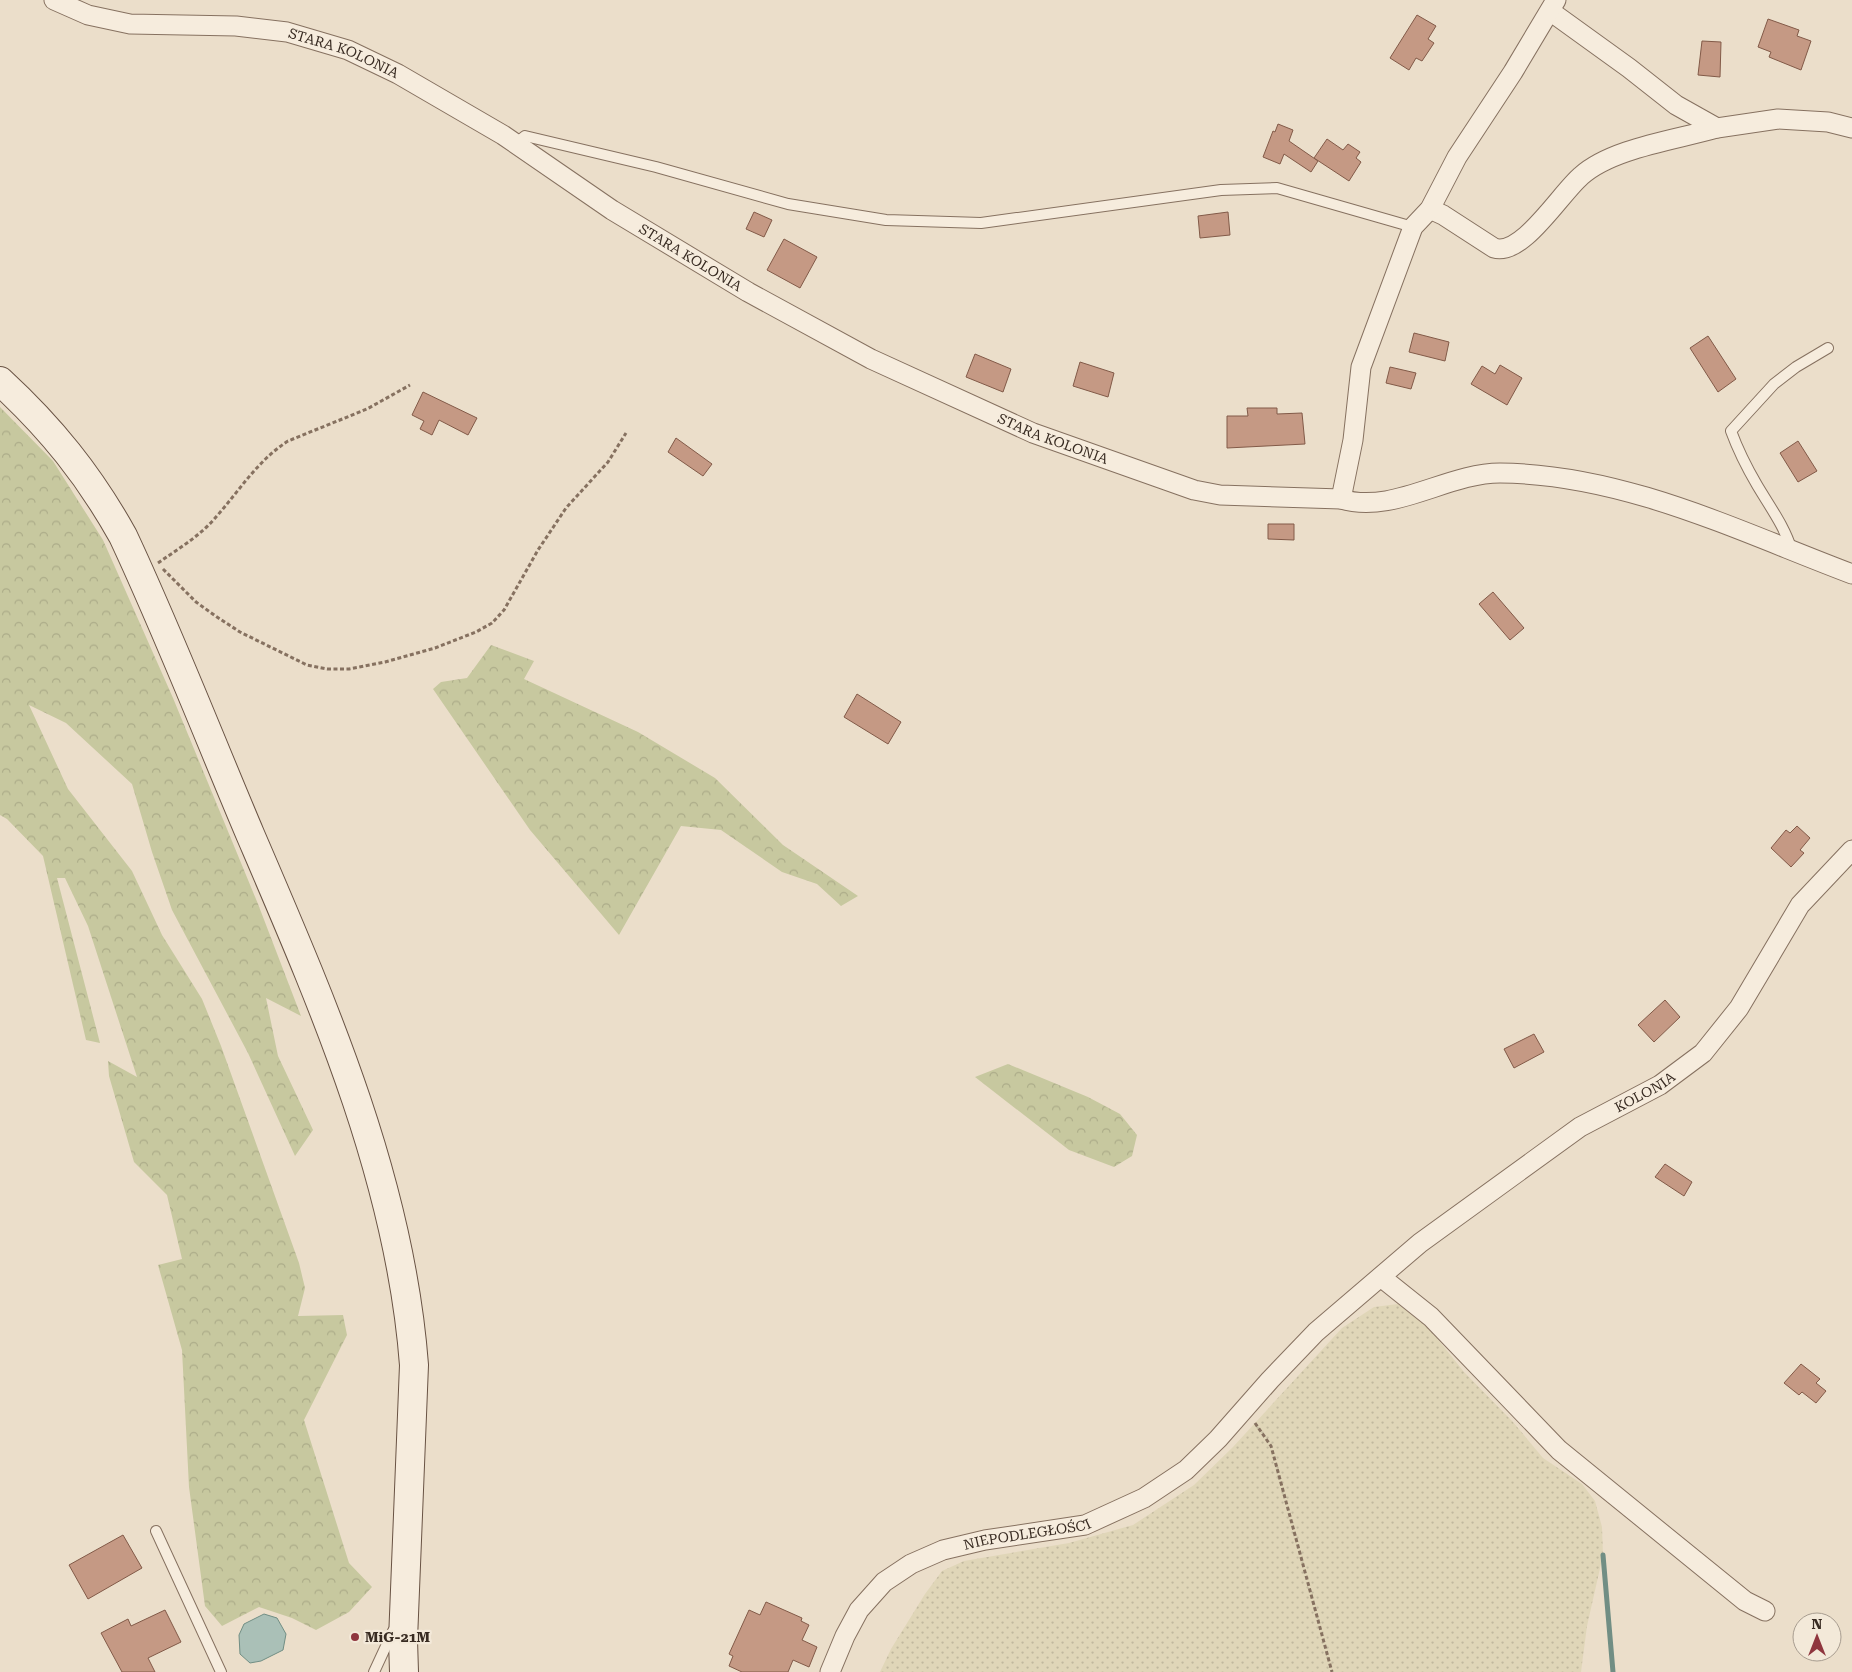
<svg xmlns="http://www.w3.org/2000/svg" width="1852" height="1672" font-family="'Roboto Serif',serif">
<defs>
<pattern id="farmland-dots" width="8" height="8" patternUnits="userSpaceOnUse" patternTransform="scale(1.25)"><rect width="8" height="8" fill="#e0d6b8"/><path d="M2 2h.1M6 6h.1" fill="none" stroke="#c1b89e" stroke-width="1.8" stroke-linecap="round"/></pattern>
<pattern id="forest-crowns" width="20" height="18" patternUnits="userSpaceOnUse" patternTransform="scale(1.25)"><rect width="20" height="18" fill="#c7c89f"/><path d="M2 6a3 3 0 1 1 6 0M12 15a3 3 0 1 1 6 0" fill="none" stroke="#acac89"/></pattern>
</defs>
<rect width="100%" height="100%" fill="#ebdeca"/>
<polygon fill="url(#farmland-dots)" points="1398,1304 1428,1327 1464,1372 1513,1422 1543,1458 1582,1484 1595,1501 1602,1527 1603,1555 1587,1626 1581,1672 880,1672 891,1649 925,1594 942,1571 964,1561 1069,1543 1133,1525 1194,1485 1233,1447 1342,1328 1374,1307"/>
<g fill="url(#forest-crowns)">
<polygon points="0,407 53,461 103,540 173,698 258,904 301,1016 266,998 278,1056 313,1130 295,1156 248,1053 172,910 152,852 132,784 66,723 29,705 68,789 132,871 162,935 202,999 221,1046 299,1263 305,1288 298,1316 343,1315 347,1335 304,1420 349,1563 372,1587 349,1612 316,1630 292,1618 259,1607 222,1626 205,1606 189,1487 182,1350 158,1265 182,1259 167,1195 134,1162 109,1076 108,1061 137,1077 88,926 65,878 57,878 100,1043 86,1040 43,856 7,819 0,815"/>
<polygon points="491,645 534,661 524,679 638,732 715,778 783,845 858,896 841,906 817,884 782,872 721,830 681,826 619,935 530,830 433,689 441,682 467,678"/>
<polygon points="1008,1064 1088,1097 1120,1114 1137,1135 1132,1156 1114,1167 1069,1150 975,1077"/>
</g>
<polygon fill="#aac0b7" stroke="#718e84" points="264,1614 277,1618 286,1634 283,1650 261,1661 250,1663 240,1654 239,1635 244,1624"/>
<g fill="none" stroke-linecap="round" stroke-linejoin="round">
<polyline stroke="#718e84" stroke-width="5" points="1603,1555 1613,1672"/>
</g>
<g fill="#c59984" stroke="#825a48">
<polygon points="1417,15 1436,26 1428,39 1434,43 1422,61 1416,58 1409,70 1390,58"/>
<polygon points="1768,19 1799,30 1797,36 1811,41 1801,70 1769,57 1771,52 1758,47"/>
<polygon points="1702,41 1721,42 1720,77 1698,75"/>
<polygon points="1278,124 1293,130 1289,141 1318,161 1311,172 1284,154 1280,164 1263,157 1273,131 1275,132"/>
<polygon points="1327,139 1343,150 1348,144 1360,152 1356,158 1361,162 1349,181 1314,158"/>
<polygon points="754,212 772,220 764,237 746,229"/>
<polygon points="1228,212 1230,235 1200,238 1198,216"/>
<polygon points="784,239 817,257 800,288 767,270"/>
<polygon points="1414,333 1449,342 1445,361 1409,352"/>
<polygon points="1708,336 1736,379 1718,392 1690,348"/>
<polygon points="975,354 1011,369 1003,392 966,377"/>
<polygon points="1080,362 1114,373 1108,397 1073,386"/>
<polygon points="1500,365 1522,378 1507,405 1471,384 1482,366 1495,374"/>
<polygon points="1390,367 1416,373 1411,389 1386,383"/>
<polygon points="423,392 477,418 468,435 439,420 432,435 420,429 424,421 412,415"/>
<polygon points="1247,408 1277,408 1277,414 1302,413 1305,444 1227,448 1227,416 1248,416"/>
<polygon points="676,438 712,464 703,476 668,452"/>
<polygon points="1798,441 1817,471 1798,482 1780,453"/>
<polygon points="1268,524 1294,524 1294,540 1268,539"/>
<polygon points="1493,592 1524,628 1510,640 1479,604"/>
<polygon points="857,694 901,722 888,744 844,717"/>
<polygon points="1797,826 1810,838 1800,850 1804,853 1791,867 1771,848 1786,830 1790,833"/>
<polygon points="1665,1000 1680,1017 1654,1042 1638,1025"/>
<polygon points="1534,1034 1544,1052 1514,1068 1504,1049"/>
<polygon points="1665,1164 1692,1182 1684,1196 1655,1177"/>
<polygon points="1801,1364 1820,1379 1816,1383 1826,1391 1816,1403 1802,1392 1799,1395 1784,1383"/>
<polygon points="123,1535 142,1568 88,1599 69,1565"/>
<polygon points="766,1602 802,1618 801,1621 809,1625 802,1640 817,1647 809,1667 793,1660 788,1672 742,1672 729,1666 733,1656 729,1654 749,1610 760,1615"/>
<polygon points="165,1610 181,1642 148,1658 155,1672 122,1672 101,1633 128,1619 131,1626"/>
</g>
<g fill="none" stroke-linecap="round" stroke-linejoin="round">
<defs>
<g id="lane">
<polyline points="516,143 525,136 656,167 788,204 886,220 981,223 1221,190 1277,188 1413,227"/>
<path d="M1792 551C1785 527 1770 507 1757 485 1747 468 1738 450 1731 431L1774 384 1796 367 1828 348"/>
<polyline points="156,1531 221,1672"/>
<polyline points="374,1672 393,1631"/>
</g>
<g id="street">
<path id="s1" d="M54 0 88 15 130 24 236 26 287 32 348 50 398 74 503 135 612 210 748 292 871 359 1033 433 1194 490 1220 495 1341 499C1393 515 1447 473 1500 473 1624 474 1738 531 1852 574"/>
<polyline points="1550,11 1629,68 1676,105 1717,128 1778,119 1828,122 1852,128"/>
<path d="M1430 209 1443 215 1494 248C1522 257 1560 194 1581 176 1612 148 1676 140 1717 128"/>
<polyline points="1341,499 1353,440 1361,367 1413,227 1430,209 1457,157 1513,72 1556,0"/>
<polyline points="1381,1277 1431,1317 1559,1450 1745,1601 1765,1611"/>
<path id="s2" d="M830 1672 845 1636 859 1610 884 1582 911 1564 943 1550 985 1540 1085 1525 1144 1498 1186 1470 1218 1439 1270 1380 1316 1332 1420 1243 1580 1127 1660 1085 1703 1053 1739 1008 1800 905 1852 850"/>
</g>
<path id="secondary" d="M0 381C51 428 89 475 123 536 169 634 208 735 250 834 323 1004 400 1179 414 1365L403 1640 404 1672"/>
</defs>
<use href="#lane" stroke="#867160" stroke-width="12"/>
<use href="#street" stroke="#867160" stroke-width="21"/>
<use href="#secondary" stroke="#685243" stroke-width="30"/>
<g stroke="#867160" stroke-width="3" stroke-dasharray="4 2.5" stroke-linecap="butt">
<path d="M158 563C178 549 200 536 216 517 240 490 257 461 288 441L367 409 410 385"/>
<polyline points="163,569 196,602 217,617 240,632 307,665 327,669 349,669 385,662 435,648 476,632 492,623 504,610 538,550 566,508 608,462 626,433"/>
<polyline points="1255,1423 1271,1446 1332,1672"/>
</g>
<use href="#lane" stroke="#f6ecdd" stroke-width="10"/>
<use href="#street" stroke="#f6ecdd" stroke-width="19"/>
<use href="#secondary" stroke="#f6ecdd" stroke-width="28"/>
</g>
<circle fill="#8f363e" stroke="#f3e9d9" stroke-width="2" cx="355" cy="1637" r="5"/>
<g text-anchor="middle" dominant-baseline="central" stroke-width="4.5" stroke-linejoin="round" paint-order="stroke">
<g font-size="14" fill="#382b22" stroke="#f3e9d9">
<text stroke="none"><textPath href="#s1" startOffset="298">STARA KOLONIA</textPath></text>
<text stroke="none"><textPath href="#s1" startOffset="702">STARA KOLONIA</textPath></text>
<text stroke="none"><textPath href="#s1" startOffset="1108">STARA KOLONIA</textPath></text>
<text stroke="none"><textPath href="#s2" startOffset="1031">KOLONIA</textPath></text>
<text stroke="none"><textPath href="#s2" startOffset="259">NIEPODLEGŁOŚCI</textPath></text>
</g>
<g font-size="14" font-weight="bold" fill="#382b22" stroke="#f3e9d9" text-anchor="start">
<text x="365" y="1637">MiG-21M</text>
</g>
</g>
<g transform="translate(1817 1637)"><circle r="24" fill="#f3e9d9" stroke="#a89d90"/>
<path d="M0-4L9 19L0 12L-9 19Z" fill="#8f363e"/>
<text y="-8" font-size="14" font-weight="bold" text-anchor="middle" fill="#382b22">N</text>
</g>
</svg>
